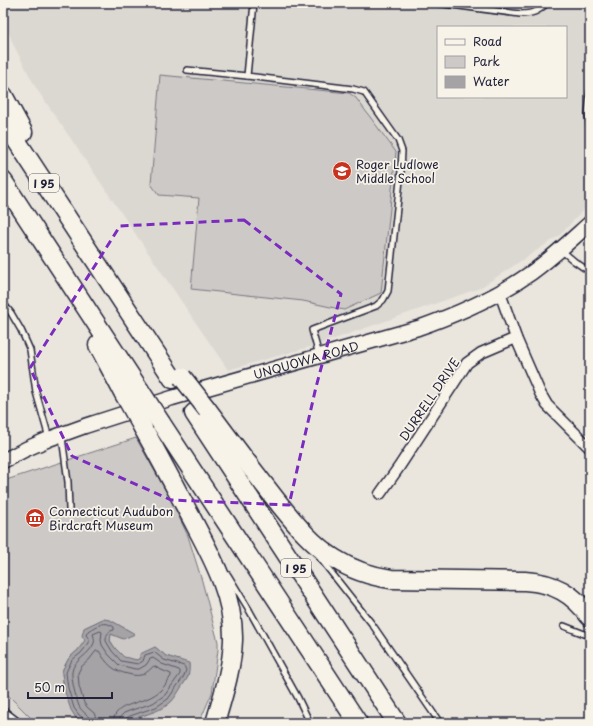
<svg xmlns="http://www.w3.org/2000/svg" width="593" height="726" font-family="'Playpen Sans',sans-serif">
<rect width="100%" height="100%" fill="#eae6de"/>
<filter id="ink" filterUnits="userSpaceOnUse"><feTurbulence type="fractalNoise" baseFrequency=".025" numOctaves="2"/><feDisplacementMap in="SourceGraphic" scale="8" xChannelSelector="R" yChannelSelector="G"/><feConvolveMatrix kernelMatrix="1 2 1 2 8 2 1 2 1" color-interpolation-filters="sRGB"/></filter>
<g filter="url(#ink)">
<g fill="#dbd8d2" fill-rule="evenodd">
<path d="M3 3H590V203L560 235 480 288 317 345 228 370 71 139 36 88 13 44 3 18ZM438 27H566V97H438Z"/>
<polygon points="3,690 36,723 3,723"/>
</g>
<g fill="#cdc9c6" stroke="#787680">
<polygon points="160,75 349,93 356,98 396,152 381,293 344,310 303,301 191,289 199,198 159,195 151,184"/>
<polygon points="136,438 170,498 188,536 202,581 218,642 218,650 212,693 199,723 126,723 131,720 145,715 171,702 188,677 189,664 166,656 155,647 137,660 124,658 115,648 110,640 111,634 122,638 131,632 110,620 103,619 84,628 86,640 78,650 69,658 63,669 62,673 64,689 76,718 84,723 36,723 3,690 3,481"/>
</g>
<path fill="#a6a3a6" stroke="#716f7b" d="M103 619 110 620 135 634 123 639 111 634 110 641 115 648 124 657 137 660 140 658V654L155 647 166 656 189 663C190 674 188 678 182 686 179 691 175 698 171 702 158 714 140 714 126 723H84L76 718 71 710 64 689 62 673 63 669 69 658 78 650 85 640 82 636 84 628Z"/>
<g fill="none" stroke-linecap="round" stroke-linejoin="round">
<g stroke="#575666" stroke-width="1">
<path d="M86 723 85 719 79 715 74 708 68 688 66 673 67 670 72 660 81 653 89 643V639L86 635 88 631C98 625 104 620 114 627V630C108 631 106 635 106 641L112 651 121 661 138 664 143 661 145 655 154 652 164 660 184 666 186 670 184 676 168 699 156 707 130 716 125 719 124 723"/>
<path d="M91 723C90 714 82 713 79 706 76 699 71 679 72 672 73 660 90 655 94 643 95 640 94 637 93 634L100 631 102 632 101 640 102 645 108 654 119 665 135 669H139L146 665 150 659 153 658 162 664 179 670 180 671V674L165 695 153 703 129 711 124 713 120 717 119 723"/>
<path d="M97 723 96 718 94 713 87 707 84 703 79 686 78 673 81 667 89 660 96 651H99C107 664 113 671 128 674 132 675 136 676 141 675 146 674 150 669 154 666L159 669 171 674V676C168 681 164 687 160 691 154 696 147 699 140 701 128 706 114 707 113 723"/>
</g>
<defs>
<g id="lane">
<polyline points="254,3 247,76 353,89 364,92 398,140 402,151 401,171 388,291 383,300 376,306 312,330 319,355"/>
<path d="M436 3 520 14C532 14 538 12 547 3"/>
<polyline points="187,70 247,76"/>
<polyline points="590,92 588,115 590,128"/>
<polyline points="561,250 574,261 590,272"/>
<polyline points="3,303 11,313 21,330 30,350 36,392 49,438"/>
<polyline points="62,437 68,482 69,509"/>
<polyline points="319,557 372,624 440,723"/>
<polyline points="228,575 248,608 298,698 310,723"/>
<polyline points="564,626 587,635 590,641"/>
</g>
<g id="street">
<polyline points="500,293 516,338 540,393 547,405 590,448"/>
<polyline points="380,494 399,467 467,363 481,353 516,338"/>
<polyline points="3,713 16,723"/>
</g>
<g id="secondary">
<path id="s1" d="M3 461 26 449 49 439 85 426 172 398 418 328C458 314 497 297 531 273 552 258 571 240 590 223"/>
</g>
<g id="highway">
<polyline points="3,95 23,132"/>
<polyline points="3,120 173,379"/>
<polyline points="3,181 139,389"/>
<polyline points="98,345 124,394"/>
<path d="M207 409C230 440 253 471 277 501 294 522 311 544 335 559 352 570 371 576 391 579L525 581C554 583 573 593 590 617"/>
<polyline points="194,413 397,723"/>
<polyline points="161,423 358,723"/>
<path d="M143 428C160 458 176 489 192 519 212 557 234 596 233 640 232 668 223 696 215 723"/>
</g>
</defs>
<use href="#lane" stroke="#22223b" stroke-width="8"/>
<use href="#street" stroke="#22223b" stroke-width="13"/>
<use href="#secondary" stroke="#22223b" stroke-width="17"/>
<use href="#highway" stroke="#22223b" stroke-width="21"/>
<use href="#lane" stroke="#f7f3e8" stroke-width="5"/>
<use href="#street" stroke="#f7f3e8" stroke-width="10"/>
<use href="#secondary" stroke="#f7f3e8" stroke-width="14"/>
<use href="#highway" stroke="#f7f3e8" stroke-width="18"/>
<defs>
<g id="highway-bridge">
<polyline points="182,377 207,409"/>
<polyline points="139,389 161,423"/>
<polyline points="124,394 143,428"/>
</g>
</defs>
<use href="#highway-bridge" stroke="#22223b" stroke-width="21" stroke-linecap="butt"/>
<use href="#highway-bridge" stroke="#f7f3e8" stroke-width="18"/>
</g>
</g>
<path fill="none" stroke="#7b2cbf" stroke-width="3" stroke-dasharray="8 5" stroke-linejoin="round" d="M244 220 341 294 316 387 289 505 171 500 72 456 30 368 120 226Z"/>
<defs>
<symbol id="school-disc" viewBox="-11 -11 22 22"><circle r="9.5" fill="#c8321e" stroke="#f7f3e8"/><path d="M0-5L7-2L0 1L-7-2ZM-4 1L0 2.5L4 1V4Q0 6-4 4Z" fill="#fff"/></symbol>
<symbol id="museum-disc" viewBox="-11 -11 22 22"><circle r="9.5" fill="#c8321e" stroke="#f7f3e8"/><path d="M0-6L6-3V-2H-6V-3ZM-5-1h2V3h-2ZM-1-1h2V3h-2ZM3-1h2V3H3ZM-6 4H6V6H-6Z" fill="#fff"/></symbol>
</defs>
<g fill-rule="evenodd">
<use href="#school-disc" x="331" y="160" width="22" height="22"/>
<use href="#museum-disc" x="24" y="507" width="22" height="22"/>
</g>
<g text-anchor="middle" dominant-baseline="central" stroke-width="3.5" stroke-linejoin="round" paint-order="stroke">
<g fill="#f7f3e8" stroke="#62616f" stroke-width="1">
<rect x="29" y="174" width="30" height="18" rx="3"/>
<rect x="281" y="559" width="30" height="18" rx="3"/>
</g>
<g font-size="11" font-weight="bold" fill="#22223b">
<text x="44" y="183">I 95</text>
<text x="296" y="568">I 95</text>
</g>
<g font-size="12" fill="#22223b" stroke="#f7f3e8" text-anchor="start">
<text x="356" y="164">Roger Ludlowe<tspan x="356" dy="14">Middle School</tspan></text>
<text x="49" y="511">Connecticut Audubon<tspan x="49" dy="14">Birdcraft Museum</tspan></text>
</g>
<g font-size="12" fill="#22223b" stroke="#f7f3e8">
<text stroke="none"><textPath href="#s1" startOffset="320">UNQUOWA ROAD</textPath></text>
<text transform="translate(429 399) rotate(-56)">DURRELL DRIVE</text>
</g>
</g>
<rect width="593" height="726" fill="none" stroke="#f7f3e8" stroke-width="16"/>
<rect x="8" y="8" width="577" height="710" fill="none" stroke="#22223b" stroke-width="1.5" filter="url(#ink)"/>
<rect x="437" y="26" width="130" height="72" fill="#f7f3e8" stroke="#a29fa3"/>
<rect x="445" y="39" width="20" height="6" fill="#f7f3e8" stroke="#a29fa3"/>
<text x="473" y="46" font-size="12" fill="#22223b">Road</text>
<rect x="445" y="56" width="20" height="12" fill="#cdc9c6" stroke="#a29fa3"/>
<text x="473" y="66" font-size="12" fill="#22223b">Park</text>
<rect x="445" y="76" width="20" height="12" fill="#a6a3a6" stroke="#a29fa3"/>
<text x="473" y="86" font-size="12" fill="#22223b">Water</text>
<path d="M28 692v6h84v-6" fill="none" stroke="#22223b" stroke-width="2"/>
<text x="34" y="692" font-size="12" fill="#22223b" stroke="#f7f3e8" stroke-width="3" paint-order="stroke">50 m</text>
</svg>
